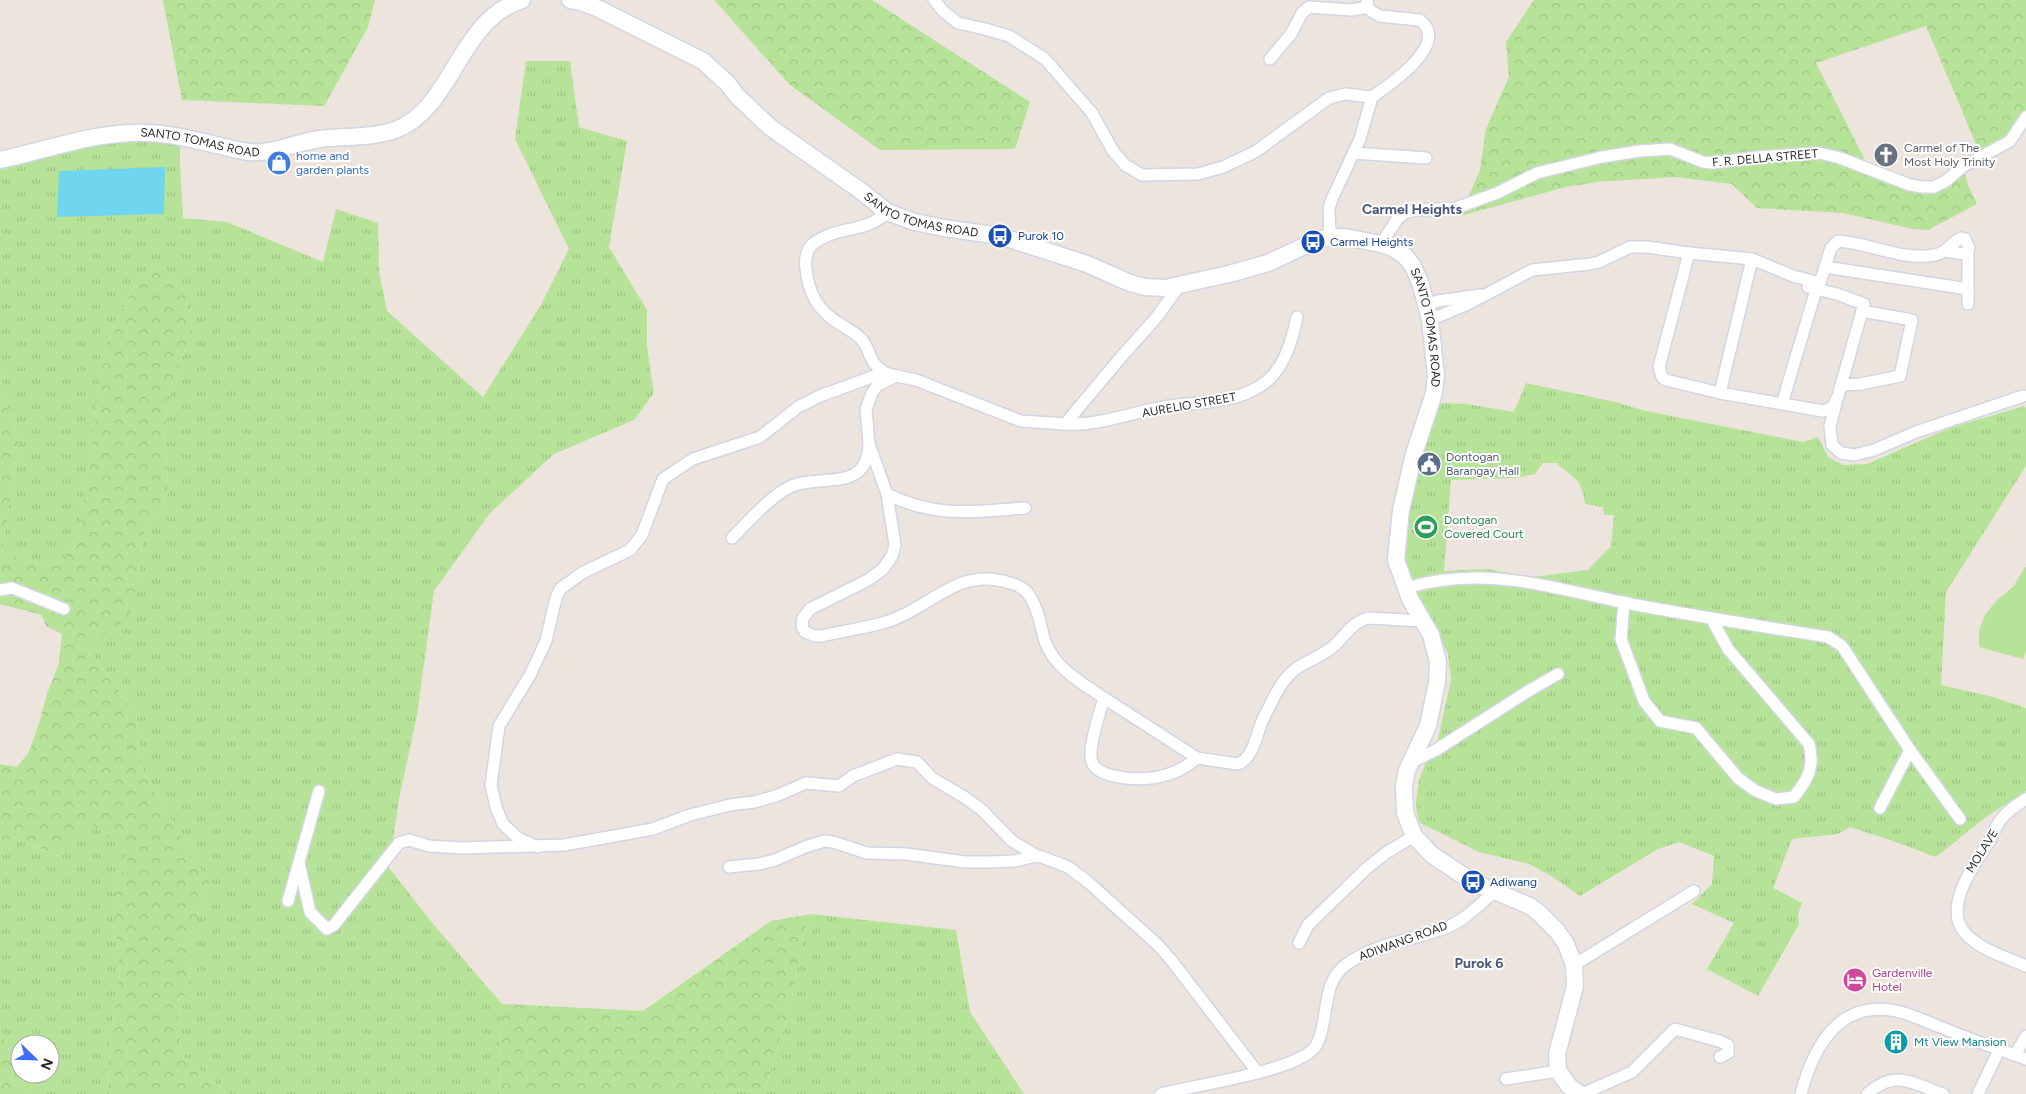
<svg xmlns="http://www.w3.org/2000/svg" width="2026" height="1094" font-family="Figtree,sans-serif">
<defs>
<pattern id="grass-tufts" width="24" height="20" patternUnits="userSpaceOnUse" patternTransform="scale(1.25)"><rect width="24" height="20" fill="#b7e399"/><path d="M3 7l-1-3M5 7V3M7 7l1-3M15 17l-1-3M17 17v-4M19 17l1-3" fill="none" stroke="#9ec384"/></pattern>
<pattern id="forest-crowns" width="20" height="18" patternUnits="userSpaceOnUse" patternTransform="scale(1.25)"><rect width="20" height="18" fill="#b7e399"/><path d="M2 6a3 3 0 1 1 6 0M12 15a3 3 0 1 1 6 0" fill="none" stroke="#9ec384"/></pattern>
</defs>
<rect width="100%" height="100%" fill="#ece4dd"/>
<g fill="url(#grass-tufts)" fill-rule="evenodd">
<polygon points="526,61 570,61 579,127 627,141 609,247 647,310 647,346 654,393 634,420 554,454 490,513 434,591 417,715 399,799 389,868 434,925 502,1004 499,1094 229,1094 182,1055 178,1018 190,979 189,938 210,884 142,771 136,713 86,647 138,580 143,535 169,492 164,439 173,379 193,332 184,292 164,269 140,275 111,331 101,372 78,543 54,567 2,553 19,440 3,394 0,370 0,160 108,135 180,141 180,164 183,218 227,222 323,262 336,209 378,223 379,271 387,311 483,397 542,303 569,249 515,139"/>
<path d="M1526 383 1615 402 1646 411 1803 442 1818 437 1828 457 1843 465 1867 464 1950 428 2024 406 2026 408V466L1946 592 1941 685 1993 697 2026 708V791L1986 817 1936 857 1890 840 1850 827 1838 834 1792 839 1773 888 1802 903 1798 914 1799 924 1758 996 1707 969 1734 923 1692 904 1712 884 1714 856 1679 842 1658 849 1580 896 1553 877 1529 864 1479 852 1420 823 1417 814 1416 801 1419 780 1428 757 1438 739 1451 680 1448 654 1437 631 1418 603 1403 563 1405 513 1438 403 1467 404 1514 412ZM1543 463H1558L1559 466C1577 479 1582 481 1585 504L1603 507 1604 515H1614L1611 546 1588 570 1533 577 1486 569 1444 571 1451 480 1515 478 1535 474Z"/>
<path d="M92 823 127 853 113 902 120 972 108 1053 109 1094H27L13 1063 0 1025V855L11 837 59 856ZM20 1044H50V1074H20Z"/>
<polygon points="811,914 956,930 970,1012 1024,1094 710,1094 727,1088 764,1092 790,1008 803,937"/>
</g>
<g fill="url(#forest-crowns)" fill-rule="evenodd">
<polygon points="163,0 375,0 368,27 324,106 182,100"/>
<polygon points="714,0 872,0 1030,102 1015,149 880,150 789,84"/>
<path d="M1534 0H2026V125L1998 150 1965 173 1968 185 1977 204 1928 230 1913 229 1843 213 1757 208 1732 184 1676 177 1597 182 1566 187 1460 216 1480 170 1486 129 1509 77 1506 42ZM1926 26 1979 151 1958 163 1944 176 1930 183 1911 181 1866 162 1816 63Z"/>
<polygon points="164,269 184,292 193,332 173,379 164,439 169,492 143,535 138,580 130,617 86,647 136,713 142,771 210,884 189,938 190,979 178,1018 182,1055 229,1094 109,1094 108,1053 120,972 113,902 127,853 92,824 59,856 11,837 0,855 0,764 17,767 29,752 40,720 47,694 59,663 62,634 46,626 42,615 0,604 0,370 3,394 19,440 2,553 54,567 78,543 101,372 111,331 140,275"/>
<polygon points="811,914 803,937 790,1008 764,1092 727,1088 710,1094 499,1094 502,1004 643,1011 771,921"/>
<polygon points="0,1025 13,1063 27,1094 0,1094"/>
</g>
<polygon fill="#b7e399" points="2025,567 2026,567 2026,651 2023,659 1979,647 1979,631 1985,615 1996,601 2013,587"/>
<polygon fill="#70d5ee" points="165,167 164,214 57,217 59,171"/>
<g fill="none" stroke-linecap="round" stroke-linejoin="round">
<defs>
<g id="street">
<polyline points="934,0 943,11 958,23 985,29 1009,36 1045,59 1092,113 1113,151 1125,165 1142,175 1198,174 1223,167 1255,152 1329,98 1345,94 1372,97"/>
<polyline points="1270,59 1291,34 1302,13 1309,7 1351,10 1368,7"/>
<polyline points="1353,153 1426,158"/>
<path d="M1330 237 1329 208 1332 199 1360 139 1372 97C1389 85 1451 44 1420 20L1380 16 1371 11 1368 7 1367 0"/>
<polyline points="1381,244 1398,218 1407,212 1417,210 1456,208 1497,193 1537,173 1602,157 1640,151 1670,149 1703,162 1713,163 1756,157 1819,153 1840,158 1910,185 1922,187 1934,187 1946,181 1962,167 2010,141 2026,117"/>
<polyline points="1968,252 1968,304"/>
<polyline points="1689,253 1659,367 1662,377 1666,380 1720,393 1823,411 1832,408 1838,396 1864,304 1837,294 1808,287"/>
<polyline points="1825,267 1968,289"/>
<polyline points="1426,305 1438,301 1481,295"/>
<path d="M1430 320 1468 304 1532 270 1590 264 1599 262 1630 247H1647L1689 253 1752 259 1793 276 1820 283 1831 248 1838 241C1870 243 1902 261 1935 255 1946 253 1951 243 1961 238L1965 239 1969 248 1965 254 1945 251"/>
<path d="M886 373C868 364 872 352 862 340 856 333 847 329 840 324 818 311 808 293 806 268 805 259 806 249 814 243 836 226 868 233 887 212"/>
<path d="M896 376 878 385 872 393 866 409 869 444 887 494 895 545 892 556 883 569 868 580 810 609 803 618 802 626 805 632 815 636H822C845 630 870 628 892 620 933 605 956 570 1003 581 1014 584 1023 586 1029 595 1039 609 1040 626 1045 641 1054 668 1082 683 1104 698 1100 712 1087 750 1092 762 1095 770 1103 773 1110 775 1140 783 1173 779 1197 758"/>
<polyline points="1841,385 1861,384 1900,376 1912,320 1862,311"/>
<polyline points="1720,393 1752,259"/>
<polyline points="1836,403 1830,426 1832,445 1841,453 1854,455 1874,450 1916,432 2023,396"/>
<polyline points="1782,404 1816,290"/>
<path d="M1065 424C1102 426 1134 411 1170 406 1182 404 1195 404 1208 402 1267 395 1285 374 1297 317"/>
<path d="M887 494C934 518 975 512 1025 508"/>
<path d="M732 538C749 521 766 501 786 489 816 471 865 496 869 446"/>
<path d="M1406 588C1484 565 1549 587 1626 603 1693 616 1760 626 1828 637L1842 646 1910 750 1960 819"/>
<polyline points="0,590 12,588 64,609"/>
<path d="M1624 602 1621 639 1644 701 1660 721 1696 728 1738 778 1756 791 1776 799 1794 797C1808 779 1815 767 1809 744L1728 649 1711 618"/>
<path d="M1104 698 1197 758 1238 764C1256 756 1256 731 1265 715 1273 700 1281 679 1297 668 1309 660 1325 655 1336 644 1346 634 1353 622 1368 618L1423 621"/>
<polyline points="1410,763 1436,750 1530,690 1558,674"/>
<path d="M2026 799C2018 804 2008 811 2002 818 1996 825 1993 834 1989 842 1975 863 1942 908 1965 933 1980 950 2006 957 2026 966"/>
<polyline points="1880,808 1910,750"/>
<polyline points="538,847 518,838 503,824 496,807 491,785 499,726 530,675 546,641 556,598 560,589 582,573 630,550 642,535 663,479 693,459 760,437 798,407 820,396 883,373 916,380 1021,421 1065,424 1122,356 1156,318 1180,285"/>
<polyline points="299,863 310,912 327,929 334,925 399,843 409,840 429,846 462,848 564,845 653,829 690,815 730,805 754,802 776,796 806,783 839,786 853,776 897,759 917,762 932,778 964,797 982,810 1012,841 1037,856"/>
<polyline points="729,867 759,864 775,860 805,847 824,841 833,842 867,853 906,854 965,862 988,862 1014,861 1037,856 1042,857 1068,867 1088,882 1158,945 1172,961 1258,1073"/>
<polyline points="288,901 319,791"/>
<polyline points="1299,943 1308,925 1367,868 1386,853 1414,836"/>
<polyline points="1574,965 1694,891"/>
<polyline points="2015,1055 2026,1036"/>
<polyline points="1506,1079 1558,1071"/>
<path d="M1161 1094C1192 1085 1304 1071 1317 1044 1330 1018 1320 983 1347 964 1374 944 1411 940 1443 929 1463 922 1479 905 1495 891"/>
<polyline points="1582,1094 1632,1072 1675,1029 1719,1041 1728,1045 1728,1053 1720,1057"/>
<path d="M1801 1094C1814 1044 1842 995 1904 1013 1919 1018 1935 1025 1950 1031 1975 1041 2001 1050 2026 1059"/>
<path d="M1867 1094C1895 1069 1912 1083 1943 1094"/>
<polyline points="1978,1094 1999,1050"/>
</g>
<g id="secondary">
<path id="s1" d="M570 0 581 2 599 9 703 61 728 84 737 96 771 128 861 191 887 212 915 222 944 228 1000 236 1087 264 1130 283 1145 287 1165 288 1229 274 1268 263 1313 242 1330 237H1345L1381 244 1393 248 1405 256 1413 266 1421 285 1430 320 1436 376 1434 393 1414 454 1401 510 1396 560 1410 599 1431 635 1438 662 1437 682 1428 726 1407 770 1404 786 1405 813 1414 836 1432 855 1473 882 1530 906 1539 913 1557 931 1566 944 1574 965 1575 986 1557 1054 1558 1071 1569 1086 1580 1094"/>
<path id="s2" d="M0 160C43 151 86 135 130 133 158 131 188 138 216 145 227 147 238 151 249 152 273 154 297 142 320 139 344 136 372 138 395 130 453 109 458 20 522 0"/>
</g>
</defs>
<use href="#street" stroke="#d2d6e3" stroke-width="14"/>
<use href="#secondary" stroke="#d2d6e3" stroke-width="19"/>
<use href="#street" stroke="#fff" stroke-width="11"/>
<use href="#secondary" stroke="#fff" stroke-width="16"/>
</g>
<defs>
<symbol id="church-disc" viewBox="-11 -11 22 22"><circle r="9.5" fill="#6b7280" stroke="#fff"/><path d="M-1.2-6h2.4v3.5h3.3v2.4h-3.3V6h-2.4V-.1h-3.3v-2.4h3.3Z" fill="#fff"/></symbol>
<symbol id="shop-disc" viewBox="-11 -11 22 22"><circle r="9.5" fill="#3f7fe0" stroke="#fff"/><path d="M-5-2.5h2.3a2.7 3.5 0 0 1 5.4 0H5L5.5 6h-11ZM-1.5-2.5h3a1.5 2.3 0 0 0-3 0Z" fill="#fff"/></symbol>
<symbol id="bus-disc" viewBox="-11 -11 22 22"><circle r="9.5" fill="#1a4fb4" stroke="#fff"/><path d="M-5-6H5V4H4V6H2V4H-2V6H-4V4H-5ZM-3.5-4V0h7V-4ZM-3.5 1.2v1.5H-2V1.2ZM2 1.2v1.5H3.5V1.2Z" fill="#fff"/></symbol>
<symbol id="civic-disc" viewBox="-11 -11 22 22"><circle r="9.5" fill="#5c6f8a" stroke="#fff"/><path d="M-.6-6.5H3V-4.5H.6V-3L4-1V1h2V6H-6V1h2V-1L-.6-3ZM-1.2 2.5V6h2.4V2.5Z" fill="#fff"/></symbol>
<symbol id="stadium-disc" viewBox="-11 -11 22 22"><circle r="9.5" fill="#2e9e5b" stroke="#fff"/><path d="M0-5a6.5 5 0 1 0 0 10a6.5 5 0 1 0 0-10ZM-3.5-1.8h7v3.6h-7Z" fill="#fff"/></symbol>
<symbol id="hotel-disc" viewBox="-11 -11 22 22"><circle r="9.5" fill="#d1479c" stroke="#fff"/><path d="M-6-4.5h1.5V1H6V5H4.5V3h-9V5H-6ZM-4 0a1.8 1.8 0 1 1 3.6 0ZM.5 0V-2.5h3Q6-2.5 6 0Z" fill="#fff"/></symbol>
<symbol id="building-disc" viewBox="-11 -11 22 22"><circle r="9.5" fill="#0f9aa8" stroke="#fff"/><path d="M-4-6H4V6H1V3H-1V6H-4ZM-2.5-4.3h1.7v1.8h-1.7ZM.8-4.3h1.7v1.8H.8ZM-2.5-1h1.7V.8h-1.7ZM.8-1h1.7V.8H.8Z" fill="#fff"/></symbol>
</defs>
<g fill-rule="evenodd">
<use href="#church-disc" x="1872" y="141" width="28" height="28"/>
<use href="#shop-disc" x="265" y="149" width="28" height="28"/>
<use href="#bus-disc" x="986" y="222" width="28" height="28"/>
<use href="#bus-disc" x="1299" y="228" width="28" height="28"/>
<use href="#civic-disc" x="1415" y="450" width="28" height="28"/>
<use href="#stadium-disc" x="1412" y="513" width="28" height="28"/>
<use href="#bus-disc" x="1459" y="868" width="28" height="28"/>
<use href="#hotel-disc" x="1841" y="966" width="28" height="28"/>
<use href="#building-disc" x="1882" y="1028" width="28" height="28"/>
</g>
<g text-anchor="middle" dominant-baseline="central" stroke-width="4" stroke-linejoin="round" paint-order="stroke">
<g font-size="12" fill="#2a2a2a" stroke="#fff">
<text stroke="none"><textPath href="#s2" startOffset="204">SANTO TOMAS ROAD</textPath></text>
<text transform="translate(1765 158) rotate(-5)">F. R. DELLA STREET</text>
<text stroke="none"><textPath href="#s1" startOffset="419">SANTO TOMAS ROAD</textPath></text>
<text stroke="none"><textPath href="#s1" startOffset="1004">SANTO TOMAS ROAD</textPath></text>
<text transform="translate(1189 405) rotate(-10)">AURELIO STREET</text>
<text transform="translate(1982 851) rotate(-58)">MOLAVE</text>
<text transform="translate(1403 941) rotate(-20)">ADIWANG ROAD</text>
</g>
<g font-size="12" fill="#5b616d" stroke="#fff" text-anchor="start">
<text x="1904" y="148">Carmel of The<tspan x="1904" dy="14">Most Holy Trinity</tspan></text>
</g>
<g font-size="12" fill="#366cbe" stroke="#fff" text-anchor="start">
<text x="296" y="156">home and<tspan x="296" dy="14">garden plants</tspan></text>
</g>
<g font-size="12" fill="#164399" stroke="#fff" text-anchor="start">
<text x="1018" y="236">Purok 10</text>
<text x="1330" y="242">Carmel Heights</text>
<text x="1490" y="882">Adiwang</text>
</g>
<g font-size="12" fill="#4e5e75" stroke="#fff" text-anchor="start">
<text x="1446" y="457">Dontogan<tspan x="1446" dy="14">Barangay Hall</tspan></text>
</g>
<g font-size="12" fill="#27864d" stroke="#fff" text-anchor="start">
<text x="1444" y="520">Dontogan<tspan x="1444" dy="14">Covered Court</tspan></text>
</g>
<g font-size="12" fill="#b23c85" stroke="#fff" text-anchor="start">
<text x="1872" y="973">Gardenville<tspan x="1872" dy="14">Hotel</tspan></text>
</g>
<g font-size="12" fill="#0d838f" stroke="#fff" text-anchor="start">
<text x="1914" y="1042">Mt View Mansion</text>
</g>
<g font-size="14" font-weight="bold" fill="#4b577b" stroke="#fff">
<text x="1412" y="209">Carmel Heights</text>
<text x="1479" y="963">Purok 6</text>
</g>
</g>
<g transform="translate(35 1059) rotate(113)"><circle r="24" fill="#ffffff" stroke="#aaaaaa"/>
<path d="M0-4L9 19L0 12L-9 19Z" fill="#3e6df8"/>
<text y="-8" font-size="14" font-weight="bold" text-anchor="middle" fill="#2a2a2a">N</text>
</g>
</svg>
